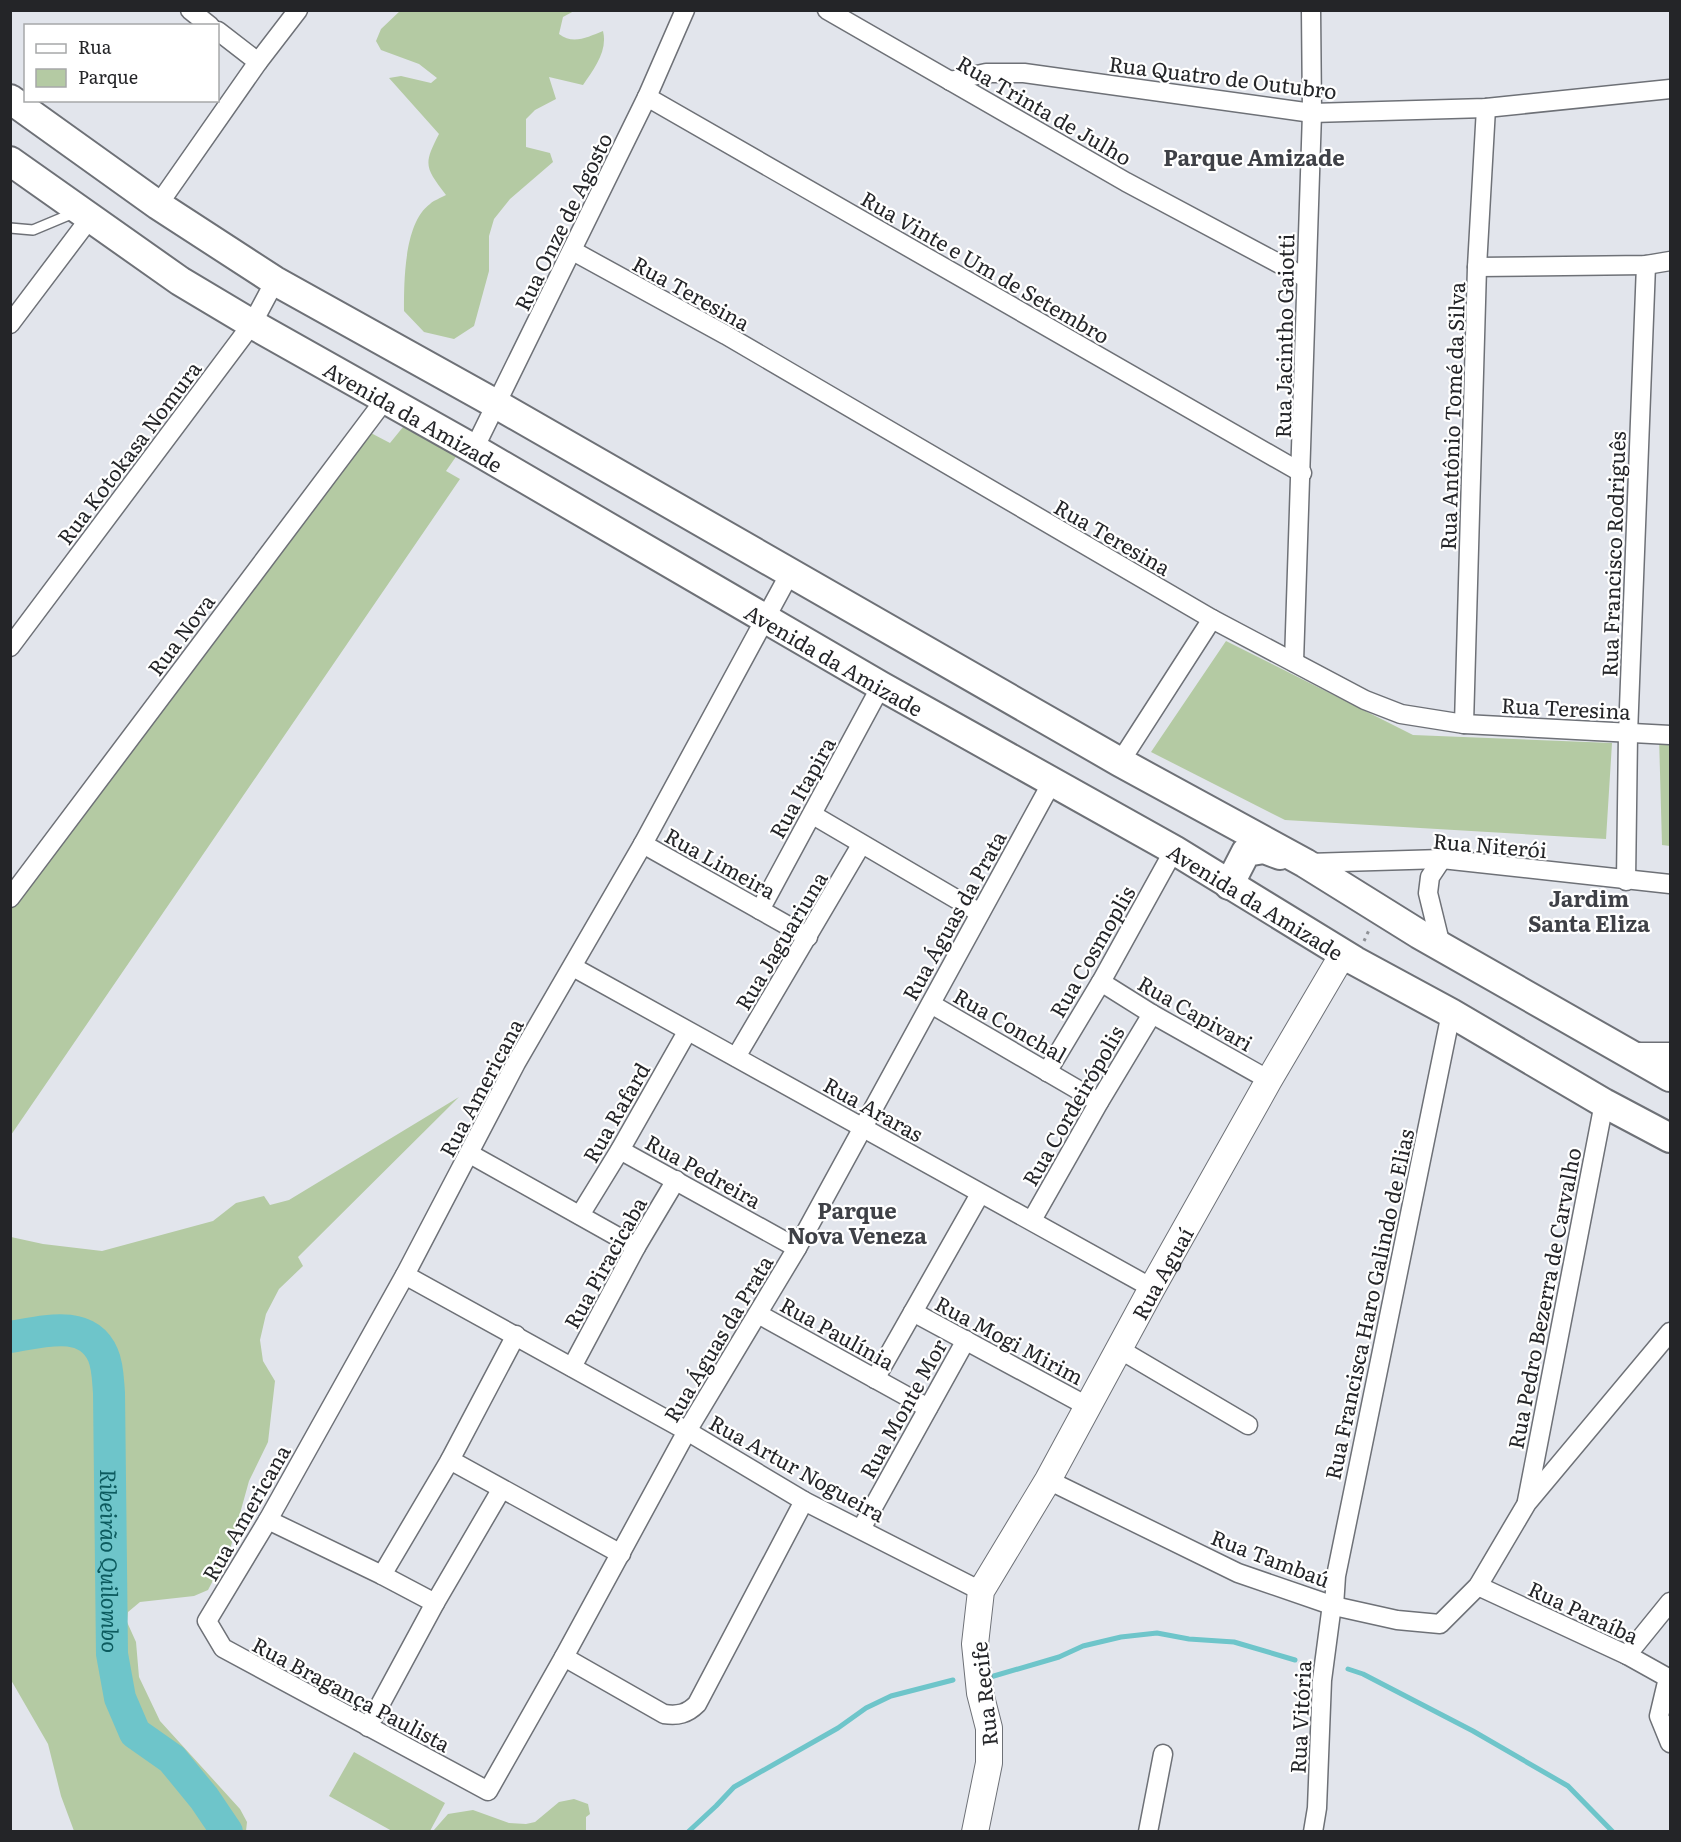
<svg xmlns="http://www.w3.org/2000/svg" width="1681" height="1842" font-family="Literata,serif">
<rect width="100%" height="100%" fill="#e2e5ec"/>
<g fill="#b4caa3">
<path d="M401 10 574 11 563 17 559 34C573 45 588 37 603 31 608 51 594 69 583 85L549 77 556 99 535 110 526 119V147L550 153 553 162 510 199 494 219 489 236V271L474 326 454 339 424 332 404 311C404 281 404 223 430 204 434 200 441 198 446 195 425 167 423 165 439 134L389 78 401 76 431 83 437 78 419 64 381 50 376 41 381 29Z"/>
<polygon points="412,416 462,448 446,471 460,479 11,1135 11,903 369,432 390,443"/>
<polygon points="1226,641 1413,735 1612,743 1606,839 1285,820 1151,752"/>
<polygon points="1659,736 1670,737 1670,846 1662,845"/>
<polygon points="459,1097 298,1257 303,1266 279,1289 266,1314 260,1340 263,1361 275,1381 268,1442 249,1481 231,1546 208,1590 194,1596 140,1602 128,1612 127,1622 136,1642 139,1677 160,1721 240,1809 247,1822 246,1831 74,1831 61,1796 48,1744 11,1680 11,1237 43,1244 102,1251 213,1221 236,1203 264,1196 270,1205 289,1200"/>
<polygon points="354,1752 445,1803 430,1831 392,1831 329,1796"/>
<polygon points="574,1799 588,1804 590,1814 586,1817 586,1831 433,1831 448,1814 473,1810 509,1823 526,1824 535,1822 559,1802"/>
</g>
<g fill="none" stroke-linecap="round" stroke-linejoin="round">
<g stroke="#6ec5ca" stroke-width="5">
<polyline points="1348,1669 1363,1674 1473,1731 1568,1786 1613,1832"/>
<polyline points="987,1678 1059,1657 1083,1646 1121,1637 1157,1633 1189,1639 1234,1642 1295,1660"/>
<polyline points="688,1832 716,1806 734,1787 838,1728 866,1708 891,1696 953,1680"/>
</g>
<path stroke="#6ec5ca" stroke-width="32" id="s1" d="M10 1337C42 1332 87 1318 103 1355 108 1366 108 1381 109 1393L112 1654 120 1698 135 1733 172 1759 204 1798 227 1832"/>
<defs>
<polyline id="lane" points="10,228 33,230 76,212"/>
<g id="street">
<polyline points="190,10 210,26"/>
<polyline points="827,10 1126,182 1306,278"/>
<polyline points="218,31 258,62"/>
<polyline points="950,81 986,73 1024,73 1312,113 1486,108 1670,89"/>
<polyline points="647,97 1302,473"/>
<polyline points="158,205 258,62 298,10"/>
<polyline points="573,251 726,335 1212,619 1365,700 1401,714 1464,724 1670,735"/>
<polyline points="1477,267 1646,265 1670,261"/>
<polyline points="10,324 90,218"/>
<polyline points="474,449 647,97 685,10"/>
<polyline points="790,573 643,844 516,1063 405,1275 268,1520 207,1621 223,1648 488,1791 564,1657 687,1431 797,1248 1052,782"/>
<polyline points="10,647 252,324 275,281"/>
<polyline points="1294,662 1312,113 1311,10"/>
<polyline points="1464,724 1477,267 1486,108"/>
<polyline points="1120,762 1212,619"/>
<polyline points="813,815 980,913"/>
<polyline points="643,844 808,937"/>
<polyline points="1308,863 1442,859 1670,884"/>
<polyline points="1626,881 1628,734 1646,265"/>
<polyline points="10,898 386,398"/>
<polyline points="760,910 881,686"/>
<polyline points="1441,946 1428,893 1430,877 1442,859"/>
<polyline points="573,967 1152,1288"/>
<polyline points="1101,982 1152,1014 1269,1080"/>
<polyline points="931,1004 1099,1102"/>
<polyline points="1630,1052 1670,1052"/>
<polyline points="736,1057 861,845"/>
<polyline points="1047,1072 1101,982 1174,850"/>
<polyline points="620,1150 797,1248"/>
<polyline points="470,1154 636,1247"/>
<polyline points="580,1215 620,1150 687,1032"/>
<polyline points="1032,1220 1099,1102 1152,1014"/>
<polyline points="405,1275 687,1431 804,1501 981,1591"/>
<polyline points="913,1312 1087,1406"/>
<polyline points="758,1314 928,1408"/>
<polyline points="1119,1349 1248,1425"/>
<polyline points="572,1367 636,1247 676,1180"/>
<polyline points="875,1379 980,1194"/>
<polyline points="450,1460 621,1554"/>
<polyline points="1048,1480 1238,1573 1334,1606 1397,1620 1440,1624 1478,1586 1527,1503 1670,1332"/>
<polyline points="1527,1501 1604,1103"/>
<polyline points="268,1520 382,1575 435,1603"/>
<polyline points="861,1529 966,1340"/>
<polyline points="382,1575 450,1460 516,1335"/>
<polyline points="1478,1586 1627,1655 1670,1679"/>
<polyline points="1627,1655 1670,1602"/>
<path d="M564 1657 664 1714C678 1716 687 1714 697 1704L804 1501"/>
<polyline points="1668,1678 1659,1716 1670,1743"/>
<polyline points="368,1727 435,1603 501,1490"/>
<polyline points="1148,1832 1163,1754"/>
<polyline points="1313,1832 1317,1808 1322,1680 1331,1612 1334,1606 1336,1576 1451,1013"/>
</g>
<g id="secondary">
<path id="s2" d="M975 1832 989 1763V1728L980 1693 975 1644 981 1591 1048 1480 1152 1288 1269 1080 1343 954"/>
</g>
<g id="primary">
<polyline points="10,99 158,205 275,281 496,404 1120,762 1305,863 1419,934 1670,1077"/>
<path id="s3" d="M10 161 180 281 252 324 474 449 881 686 1174 850 1355 961 1451 1013 1604 1103 1670 1138"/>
<polyline points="1229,885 1246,852 1264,849 1280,855"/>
</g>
</defs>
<use href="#lane" stroke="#6e7177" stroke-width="12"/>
<use href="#street" stroke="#6e7177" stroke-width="21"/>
<use href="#secondary" stroke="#6e7177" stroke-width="28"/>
<use href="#primary" stroke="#6e7177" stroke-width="32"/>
<polyline stroke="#8f9196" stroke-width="3" stroke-dasharray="3 4.5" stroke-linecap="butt" points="1364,941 1370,928"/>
<use href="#lane" stroke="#fff" stroke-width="9"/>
<use href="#street" stroke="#fff" stroke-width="18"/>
<use href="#secondary" stroke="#fff" stroke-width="26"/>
<use href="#primary" stroke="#fff" stroke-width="28"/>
</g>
<g text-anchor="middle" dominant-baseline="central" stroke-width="4.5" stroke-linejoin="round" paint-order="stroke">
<g font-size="21" fill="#242528" stroke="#fff">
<text transform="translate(1223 76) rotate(7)">Rua Quatro de Outubro</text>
<text transform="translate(1045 109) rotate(30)">Rua Trinta de Julho</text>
<text transform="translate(562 221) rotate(-64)">Rua Onze de Agosto</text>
<text transform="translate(986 266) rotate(30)">Rua Vinte e Um de Setembro</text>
<text transform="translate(692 292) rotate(29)">Rua Teresina</text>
<text transform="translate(1283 336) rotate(-89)">Rua Jacintho Gaiotti</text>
<text stroke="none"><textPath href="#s3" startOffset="478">Avenida da Amizade</textPath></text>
<text transform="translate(1451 416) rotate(-88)">Rua Antônio Tomé da Silva</text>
<text transform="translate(128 452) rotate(-53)">Rua Kotokasa Nomura</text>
<text transform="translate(1113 536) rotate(30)">Rua Teresina</text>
<text transform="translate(1612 554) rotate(-88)">Rua Francisco Rodriguês</text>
<text transform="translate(180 634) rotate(-53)">Rua Nova</text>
<text stroke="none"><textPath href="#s3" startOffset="964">Avenida da Amizade</textPath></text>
<text transform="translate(1566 707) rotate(3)">Rua Teresina</text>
<text transform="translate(801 787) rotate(-61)">Rua Itapira</text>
<text transform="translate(1490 844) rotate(5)">Rua Niterói</text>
<text transform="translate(721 862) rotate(29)">Rua Limeira</text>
<text stroke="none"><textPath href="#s3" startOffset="1450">Avenida da Amizade</textPath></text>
<text transform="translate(953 915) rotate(-61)">Rua Águas da Prata</text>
<text transform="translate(780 940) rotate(-59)">Rua Jaguariuna</text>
<text transform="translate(1091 951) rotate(-60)">Rua Cosmoplis</text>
<text transform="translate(1196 1012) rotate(30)">Rua Capivari</text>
<text transform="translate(1011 1024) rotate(30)">Rua Conchal</text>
<text transform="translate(480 1087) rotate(-62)">Rua Americana</text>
<text transform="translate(1072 1105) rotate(-60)">Rua Cordeirópolis</text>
<text transform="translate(874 1108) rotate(29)">Rua Araras</text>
<text transform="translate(615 1112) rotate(-60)">Rua Rafard</text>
<text transform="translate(704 1170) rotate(29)">Rua Pedreira</text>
<text transform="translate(604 1262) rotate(-61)">Rua Piracicaba</text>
<text stroke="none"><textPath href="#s2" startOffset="610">Rua Aguaí</textPath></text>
<text transform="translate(1543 1298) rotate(-79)">Rua Pedro Bezerra de Carvalho</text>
<text transform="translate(1368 1304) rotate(-78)">Rua Francisca Haro Galindo de Elias</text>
<text transform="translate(838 1332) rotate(29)">Rua Paulínia</text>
<text transform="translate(717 1338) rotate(-59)">Rua Águas da Prata</text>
<text transform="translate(1010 1339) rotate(28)">Rua Mogi Mirim</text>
<text transform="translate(902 1408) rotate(-61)">Rua Monte Mor</text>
<text transform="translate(798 1467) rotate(29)">Rua Artur Nogueira</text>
<text transform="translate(245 1512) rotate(-60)">Rua Americana</text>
<text transform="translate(1271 1557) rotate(21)">Rua Tambaú</text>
<text transform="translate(1584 1611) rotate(25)">Rua Paraíba</text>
<text transform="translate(352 1693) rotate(28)">Rua Bragança Paulista</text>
<text transform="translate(983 1694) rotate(-96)">Rua Recife</text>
<text transform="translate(1299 1717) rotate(-87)">Rua Vitória</text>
</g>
<g font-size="22" font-weight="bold" fill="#3f4147" stroke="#fff">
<text x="1254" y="156">Parque Amizade</text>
<text x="1589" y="897">Jardim<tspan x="1589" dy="25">Santa Eliza</tspan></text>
<text x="857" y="1209">Parque<tspan x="857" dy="25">Nova Veneza</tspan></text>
</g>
<g font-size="22" font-style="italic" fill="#0c5a5e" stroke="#fff">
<text stroke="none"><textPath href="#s1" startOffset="310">Ribeirão Quilombo</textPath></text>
</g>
</g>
<rect width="1681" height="1842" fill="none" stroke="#242528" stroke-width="24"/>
<rect x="24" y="24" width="195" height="78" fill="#ffffff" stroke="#a7a8a9" stroke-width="1.5"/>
<rect x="36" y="44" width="30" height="9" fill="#ffffff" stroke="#a7a8a9" stroke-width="1.5"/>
<text x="78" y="54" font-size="18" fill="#242528">Rua</text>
<rect x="36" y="69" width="30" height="18" fill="#b4caa3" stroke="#a7a8a9" stroke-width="1.5"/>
<text x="78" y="84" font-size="18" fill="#242528">Parque</text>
</svg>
